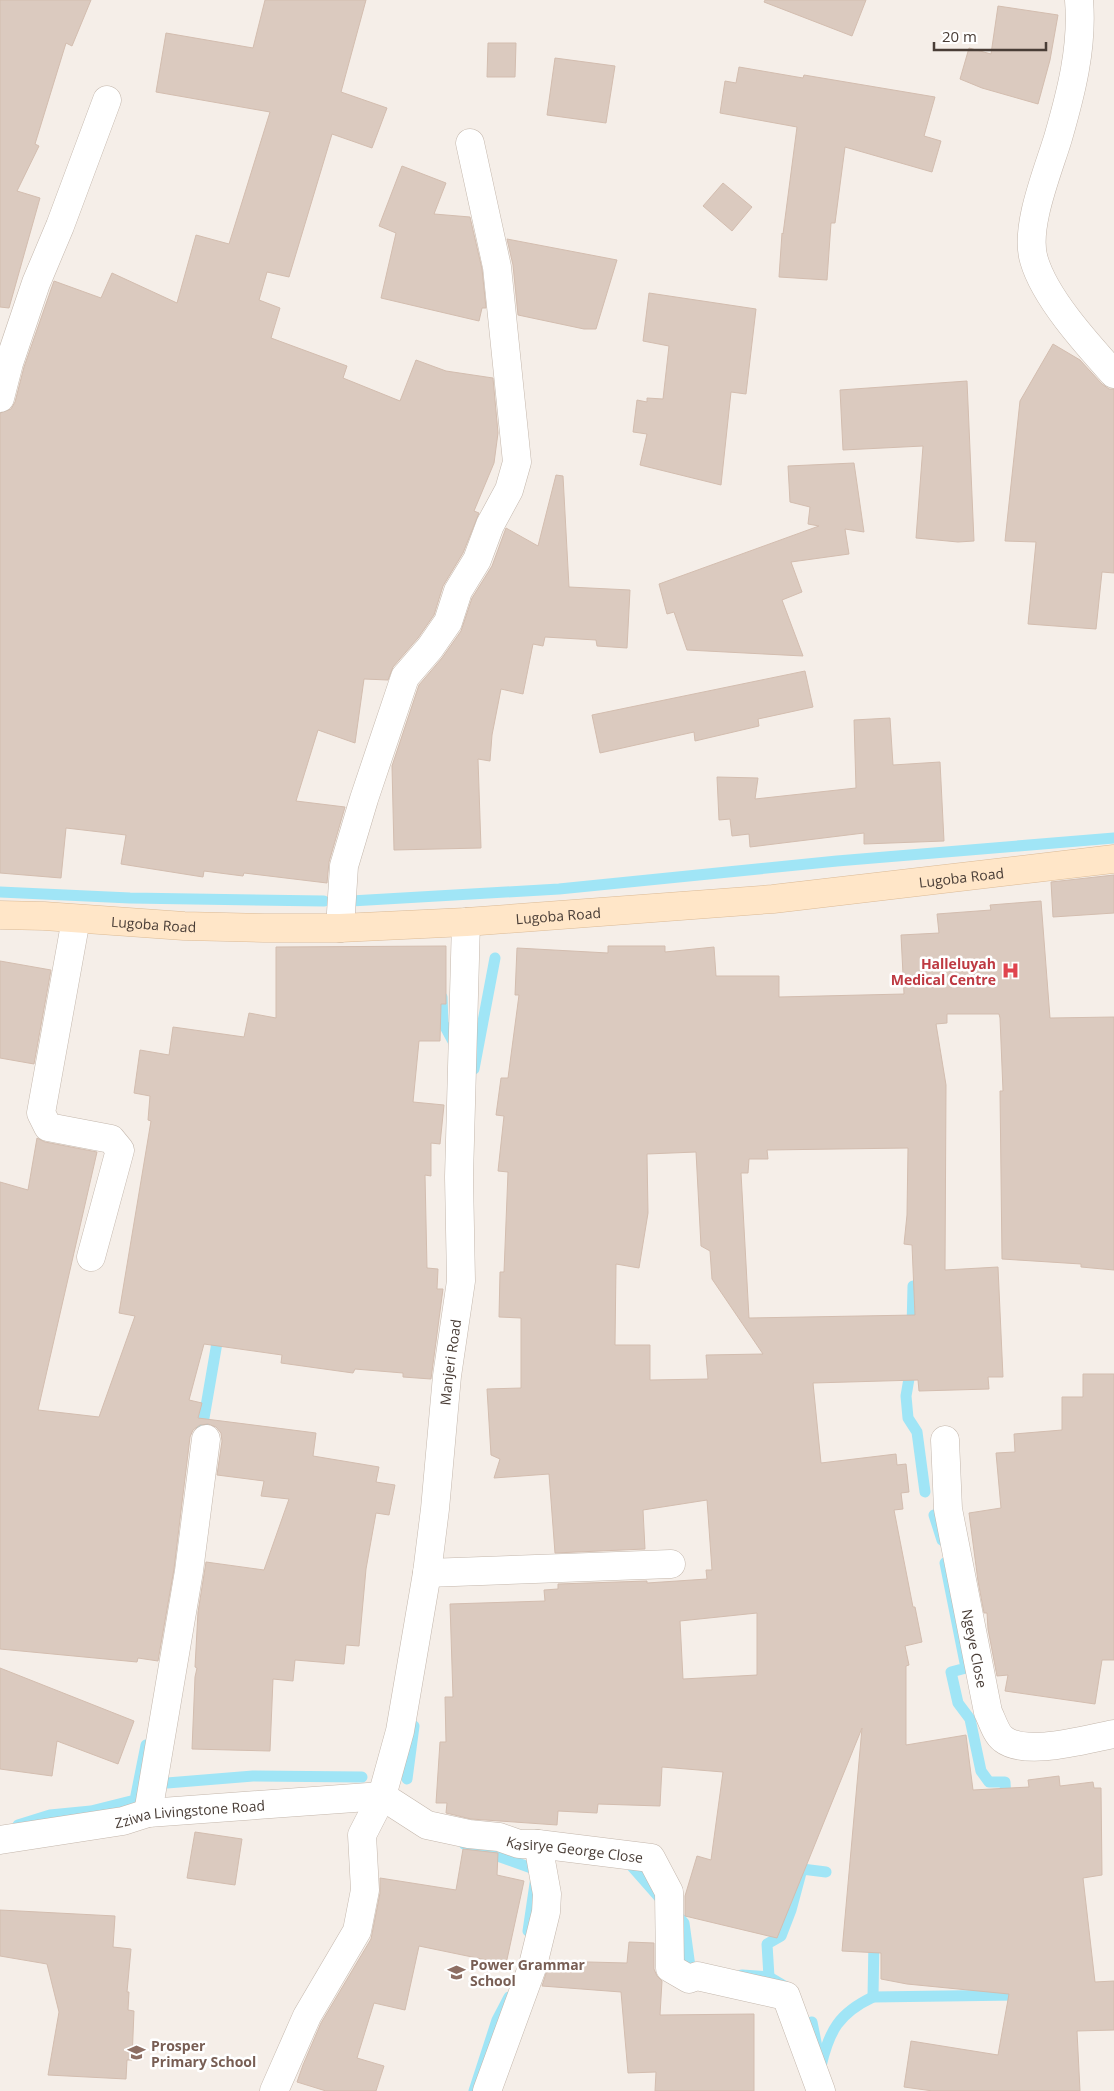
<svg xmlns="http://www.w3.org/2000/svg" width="1114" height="2091" font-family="'Open Sans',sans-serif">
<rect width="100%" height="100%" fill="#f5eee8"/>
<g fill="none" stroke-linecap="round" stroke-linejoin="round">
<g stroke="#a0e5f6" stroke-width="11">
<polyline points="0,892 130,898 324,901"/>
<polyline points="351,901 559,889 837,861 1114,838"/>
<polyline points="442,997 443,1023 456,1047"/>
<polyline points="474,1069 495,958"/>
<polyline points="912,1329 913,1286"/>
<polyline points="911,1367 906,1396 908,1418 917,1432 925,1492"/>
<polyline points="200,1441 219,1331"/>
<polyline points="934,1515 942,1540"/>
<polyline points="945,1563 966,1668 951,1672 958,1703 970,1719 981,1771 989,1782 1005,1782 1006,1803"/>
<polyline points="407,1779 414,1726"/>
<polyline points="167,1783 253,1776 362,1777"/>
<polyline points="18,1825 50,1815 91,1811 135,1800 146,1745"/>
<polyline points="464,1844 537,1870 528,1931"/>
<polyline points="624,1862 629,1863 659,1897"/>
<polyline points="673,1910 684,1923 690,1967 699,1971"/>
<polyline points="742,1975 769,1977 786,1987"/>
<polyline points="769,1977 767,1944 781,1936 791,1910 802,1869 826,1872"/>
<polyline points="873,1997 874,1939"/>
<polyline points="812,2022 817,2047"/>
<path d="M821 2066C829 2031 839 2013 873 1997L1023 1995"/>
<polyline points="474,2091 497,2020 509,1997"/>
</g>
</g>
<g fill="#dbcabf" stroke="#d3bdaf" fill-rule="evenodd">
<polygon points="0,0 91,0 72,46 66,43 35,144 39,146 17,191 40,198 9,308 0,307"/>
<polygon points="265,0 366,0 341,92 387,108 372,148 332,134 289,277 267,272 259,300 280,308 271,338 347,366 343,378 400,401 416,360 446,371 493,378 498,433 494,463 474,511 479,513 463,553 443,586 434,615 418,638 393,667 388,680 364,679 355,743 318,730 296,801 345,807 329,862 327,883 244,873 243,876 204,871 203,877 121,864 126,835 66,828 61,878 0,873 0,413 11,409 15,402 24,367 54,281 101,298 112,273 177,303 196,235 229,244 270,112 156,92 166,33 253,48"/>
<polygon points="765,0 866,0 852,36 764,2"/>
<polygon points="998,6 1058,15 1050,60 1038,104 982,88 960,79 969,48 991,54"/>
<polygon points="488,43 516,43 515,77 487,77"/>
<polygon points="555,58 615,66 606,123 547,115"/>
<polygon points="739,67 803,78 804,75 935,97 924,136 941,141 932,172 845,147 835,223 831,223 827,280 779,277 782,233 783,234 797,127 720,113 725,81 736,83"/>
<polygon points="402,166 446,183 434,214 470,217 482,269 486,308 482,308 479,321 381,298 396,233 379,226"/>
<polygon points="723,183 752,207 732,231 703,206"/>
<polygon points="507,239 617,260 596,329 584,329 518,315 513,265"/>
<polygon points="649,293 756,309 746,394 731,392 721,485 640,465 647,434 633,432 637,400 647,402 647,398 663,399 669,346 643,341"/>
<polygon points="1053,344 1080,360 1102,384 1109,389 1114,389 1114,573 1102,572 1096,629 1028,624 1036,542 1005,541 1020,401"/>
<polygon points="967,381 974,541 958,542 916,538 923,446 843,450 840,390"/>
<polygon points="854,463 864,532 845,529 849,554 791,562 802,592 782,600 803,656 687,650 674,612 667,614 659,584 819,526 808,524 810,507 790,502 788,466"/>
<polygon points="556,475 563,476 569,587 630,590 627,648 597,646 596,640 545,637 543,646 533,644 523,694 501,689 492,735 490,761 478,759 481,848 394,850 392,766 419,685 442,658 461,631 472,598 492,566 506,528 538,546"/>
<polygon points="805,671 813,707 758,719 759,726 695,741 694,732 600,753 592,715"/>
<polygon points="890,718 893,765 940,762 944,841 864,844 864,833 750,847 749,834 732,836 730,819 719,820 717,777 758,778 755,799 856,788 854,720"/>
<polygon points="1114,875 1114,913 1053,917 1051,882"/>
<path d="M1041 901 1050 1018 1114 1017V1270L1081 1267V1264L1002 1259 1000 1091H1003L1000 1018 999 1014H947V1023L936 1024 946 1085 945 1270 998 1267 1003 1377H988L989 1389 919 1391 918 1380 813 1383 821 1463 896 1454 897 1465 906 1464 909 1492 901 1493 903 1509 894 1510 913 1607H915L922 1642 905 1646 909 1665 906 1666V1745L966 1735 973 1790 1029 1787 1028 1780 1059 1776 1060 1786 1093 1782 1094 1788H1101L1102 1875 1083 1878 1095 1982 1114 1981V2030L1077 2031 1080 2091H933L904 2087 911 2041 998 2055 1009 1994 907 1984 881 1979V1953L842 1951 862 1728 777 1938 685 1916V1896L697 1856 711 1860 723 1772 662 1767 660 1806 598 1804 597 1813 558 1811 557 1825 471 1819 446 1813 447 1803H436L440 1742H446L445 1697H453L450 1604 545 1601 544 1590 558 1589V1584L647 1581V1583L707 1579 706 1570H712L707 1500 643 1510 645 1549 555 1553 549 1474 494 1478 500 1459 491 1455 487 1389 521 1388V1318L499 1317 500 1272H504L508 1172 498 1171 504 1116 496 1115 501 1078H508L519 995H515L517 948 608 953V946H665V952L714 947 716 976H779V997L904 994 901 935 939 933 937 914 991 910 990 905ZM908 1148 907 1215 904 1244 912 1245 915 1315 749 1318 741 1173H748L749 1159H768L767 1150ZM696 1152 701 1246 710 1251 712 1279 763 1354 706 1355 708 1379 650 1380V1345H615L616 1264 639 1268 648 1213 647 1154ZM757 1613V1675L683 1679 680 1621Z"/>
<polygon points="446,946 446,1004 441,1004 440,1041 419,1041 413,1102 444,1105 440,1144 431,1143 431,1176 425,1175 427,1268 438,1269 437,1289 443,1289 431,1379 403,1377 403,1373 355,1369 353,1373 281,1363 282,1355 204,1344 189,1400 202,1403 198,1418 316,1433 313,1456 379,1467 376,1482 395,1485 389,1515 376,1513 366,1569 359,1646 346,1645 344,1664 295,1660 293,1681 273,1679 270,1751 192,1749 195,1677 197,1668 195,1667 198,1612 206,1562 264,1570 289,1499 261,1496 264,1481 217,1475 222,1441 221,1433 216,1427 208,1424 200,1425 193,1430 190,1437 174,1569 158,1661 138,1658 137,1662 0,1649 0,1182 28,1190 37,1138 45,1142 97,1152 38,1410 99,1417 135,1316 119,1313 151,1121 148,1120 150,1096 134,1093 140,1050 169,1055 173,1027 244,1037 249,1013 276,1018 276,947"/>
<polygon points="0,961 51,970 34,1064 0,1058"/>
<polygon points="1083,1374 1114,1374 1114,1660 1102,1660 1095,1704 1005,1691 1008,1675 997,1676 988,1629 987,1613 984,1613 978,1581 969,1513 1001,1508 996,1453 1015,1452 1014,1434 1062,1430 1062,1397 1083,1397"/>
<polygon points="0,1668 134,1721 118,1764 57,1741 52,1776 0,1769"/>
<polygon points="195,1832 242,1839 235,1885 187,1878"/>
<polygon points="463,1849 498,1853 497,1875 524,1881 506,1964 419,1946 405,2010 374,2003 357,2058 384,2066 376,2091 326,2091 297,2082 303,2065 321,2023 371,1939 380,1893 380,1878 456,1890"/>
<polygon points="0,1910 115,1916 113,1947 131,1949 127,1992 129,1992 128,2010 134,2011 132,2060 127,2060 126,2079 48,2075 59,2012 47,1964 0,1956"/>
<polygon points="629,1942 654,1943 654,1969 657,1976 662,1981 660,2015 754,2014 754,2091 655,2091 656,2072 628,2073 621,1992 542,1986 550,1961 627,1963"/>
</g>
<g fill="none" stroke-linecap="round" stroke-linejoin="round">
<defs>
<g id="street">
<path d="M1079 0C1083 47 1071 93 1058 138 1048 171 1024 228 1034 260 1045 298 1087 344 1114 374"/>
<polyline points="0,398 9,363 36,283 60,226 107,100"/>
<polyline points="76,919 41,1113 48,1127 111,1139 120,1150 91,1257"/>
<polyline points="340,928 344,866 364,799 405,677 430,648 448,622 458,591 477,560 490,525 509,490 517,462 497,267 470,143"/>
<path id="s1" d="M945 1440 948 1509 988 1712C992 1720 996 1734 1003 1739 1026 1757 1086 1739 1114 1734"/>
<polyline points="427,1573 671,1564"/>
<path id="s2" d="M382 1796 427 1825 469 1834 499 1837 519 1844H538L651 1858 669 1892 670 1968 689 1979 697 1976 786 1996 821 2091"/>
<polyline points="148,1813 189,1571 206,1439"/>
<path id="s3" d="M0 1840 123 1821 148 1813 382 1796"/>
<path id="s4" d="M274 2091 307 2016 357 1931 365 1890 362 1835 382 1796 400 1731 427 1573 435 1509 447 1376 461 1281 459 1177 466 922"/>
<polyline points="487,2091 533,1965 546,1912 547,1894 538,1844"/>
</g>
<g id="secondary">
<path id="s5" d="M0 915 44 916 184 926 264 928H340L466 922 773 899 1114 859"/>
</g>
</defs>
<use href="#street" stroke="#c4b7ac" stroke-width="29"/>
<use href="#secondary" stroke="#dbba96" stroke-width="29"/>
<use href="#street" stroke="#fff" stroke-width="28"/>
<use href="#secondary" stroke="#ffe6c8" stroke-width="28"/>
</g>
<defs>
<symbol id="hospital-bare" viewBox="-9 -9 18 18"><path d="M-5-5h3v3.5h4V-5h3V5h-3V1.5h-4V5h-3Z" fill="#e0444e" stroke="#fff" stroke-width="2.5" paint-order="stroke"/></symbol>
<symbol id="school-bare" viewBox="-9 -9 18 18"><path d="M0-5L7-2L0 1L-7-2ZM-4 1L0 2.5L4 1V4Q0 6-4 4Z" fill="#8d6e63" stroke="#fff" stroke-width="2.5" paint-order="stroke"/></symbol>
</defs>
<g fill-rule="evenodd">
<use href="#hospital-bare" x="998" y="958" width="25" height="25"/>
<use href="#school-bare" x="444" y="1960" width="25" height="25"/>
<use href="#school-bare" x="124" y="2040" width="25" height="25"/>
</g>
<g text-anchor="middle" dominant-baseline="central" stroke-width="5" stroke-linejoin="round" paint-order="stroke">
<g font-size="14" fill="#493d36" stroke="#fff">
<text stroke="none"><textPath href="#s5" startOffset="964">Lugoba Road</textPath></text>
<text stroke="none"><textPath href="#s5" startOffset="559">Lugoba Road</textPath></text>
<text stroke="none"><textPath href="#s5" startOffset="154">Lugoba Road</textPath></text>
<text stroke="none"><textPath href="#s4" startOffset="761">Manjeri Road</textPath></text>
<text stroke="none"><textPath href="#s1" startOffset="211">Ngeye Close</textPath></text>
<text stroke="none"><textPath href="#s3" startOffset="192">Zziwa Livingstone Road</textPath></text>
<text stroke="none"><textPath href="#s2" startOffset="204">Kasirye George Close</textPath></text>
</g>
<g font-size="14" font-weight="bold" fill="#be3a42" stroke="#fff" text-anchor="end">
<text x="996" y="963">Halleluyah<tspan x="996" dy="16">Medical Centre</tspan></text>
</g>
<g font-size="14" font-weight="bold" fill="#785e54" stroke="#fff" text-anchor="start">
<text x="470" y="1964">Power Grammar<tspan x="470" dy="16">School</tspan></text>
<text x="151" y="2045">Prosper<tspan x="151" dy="16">Primary School</tspan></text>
</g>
</g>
<path d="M934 42v8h112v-8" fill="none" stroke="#493d36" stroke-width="2.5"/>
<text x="942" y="42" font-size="15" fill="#493d36" stroke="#ffffff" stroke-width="4" paint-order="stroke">20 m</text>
</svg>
